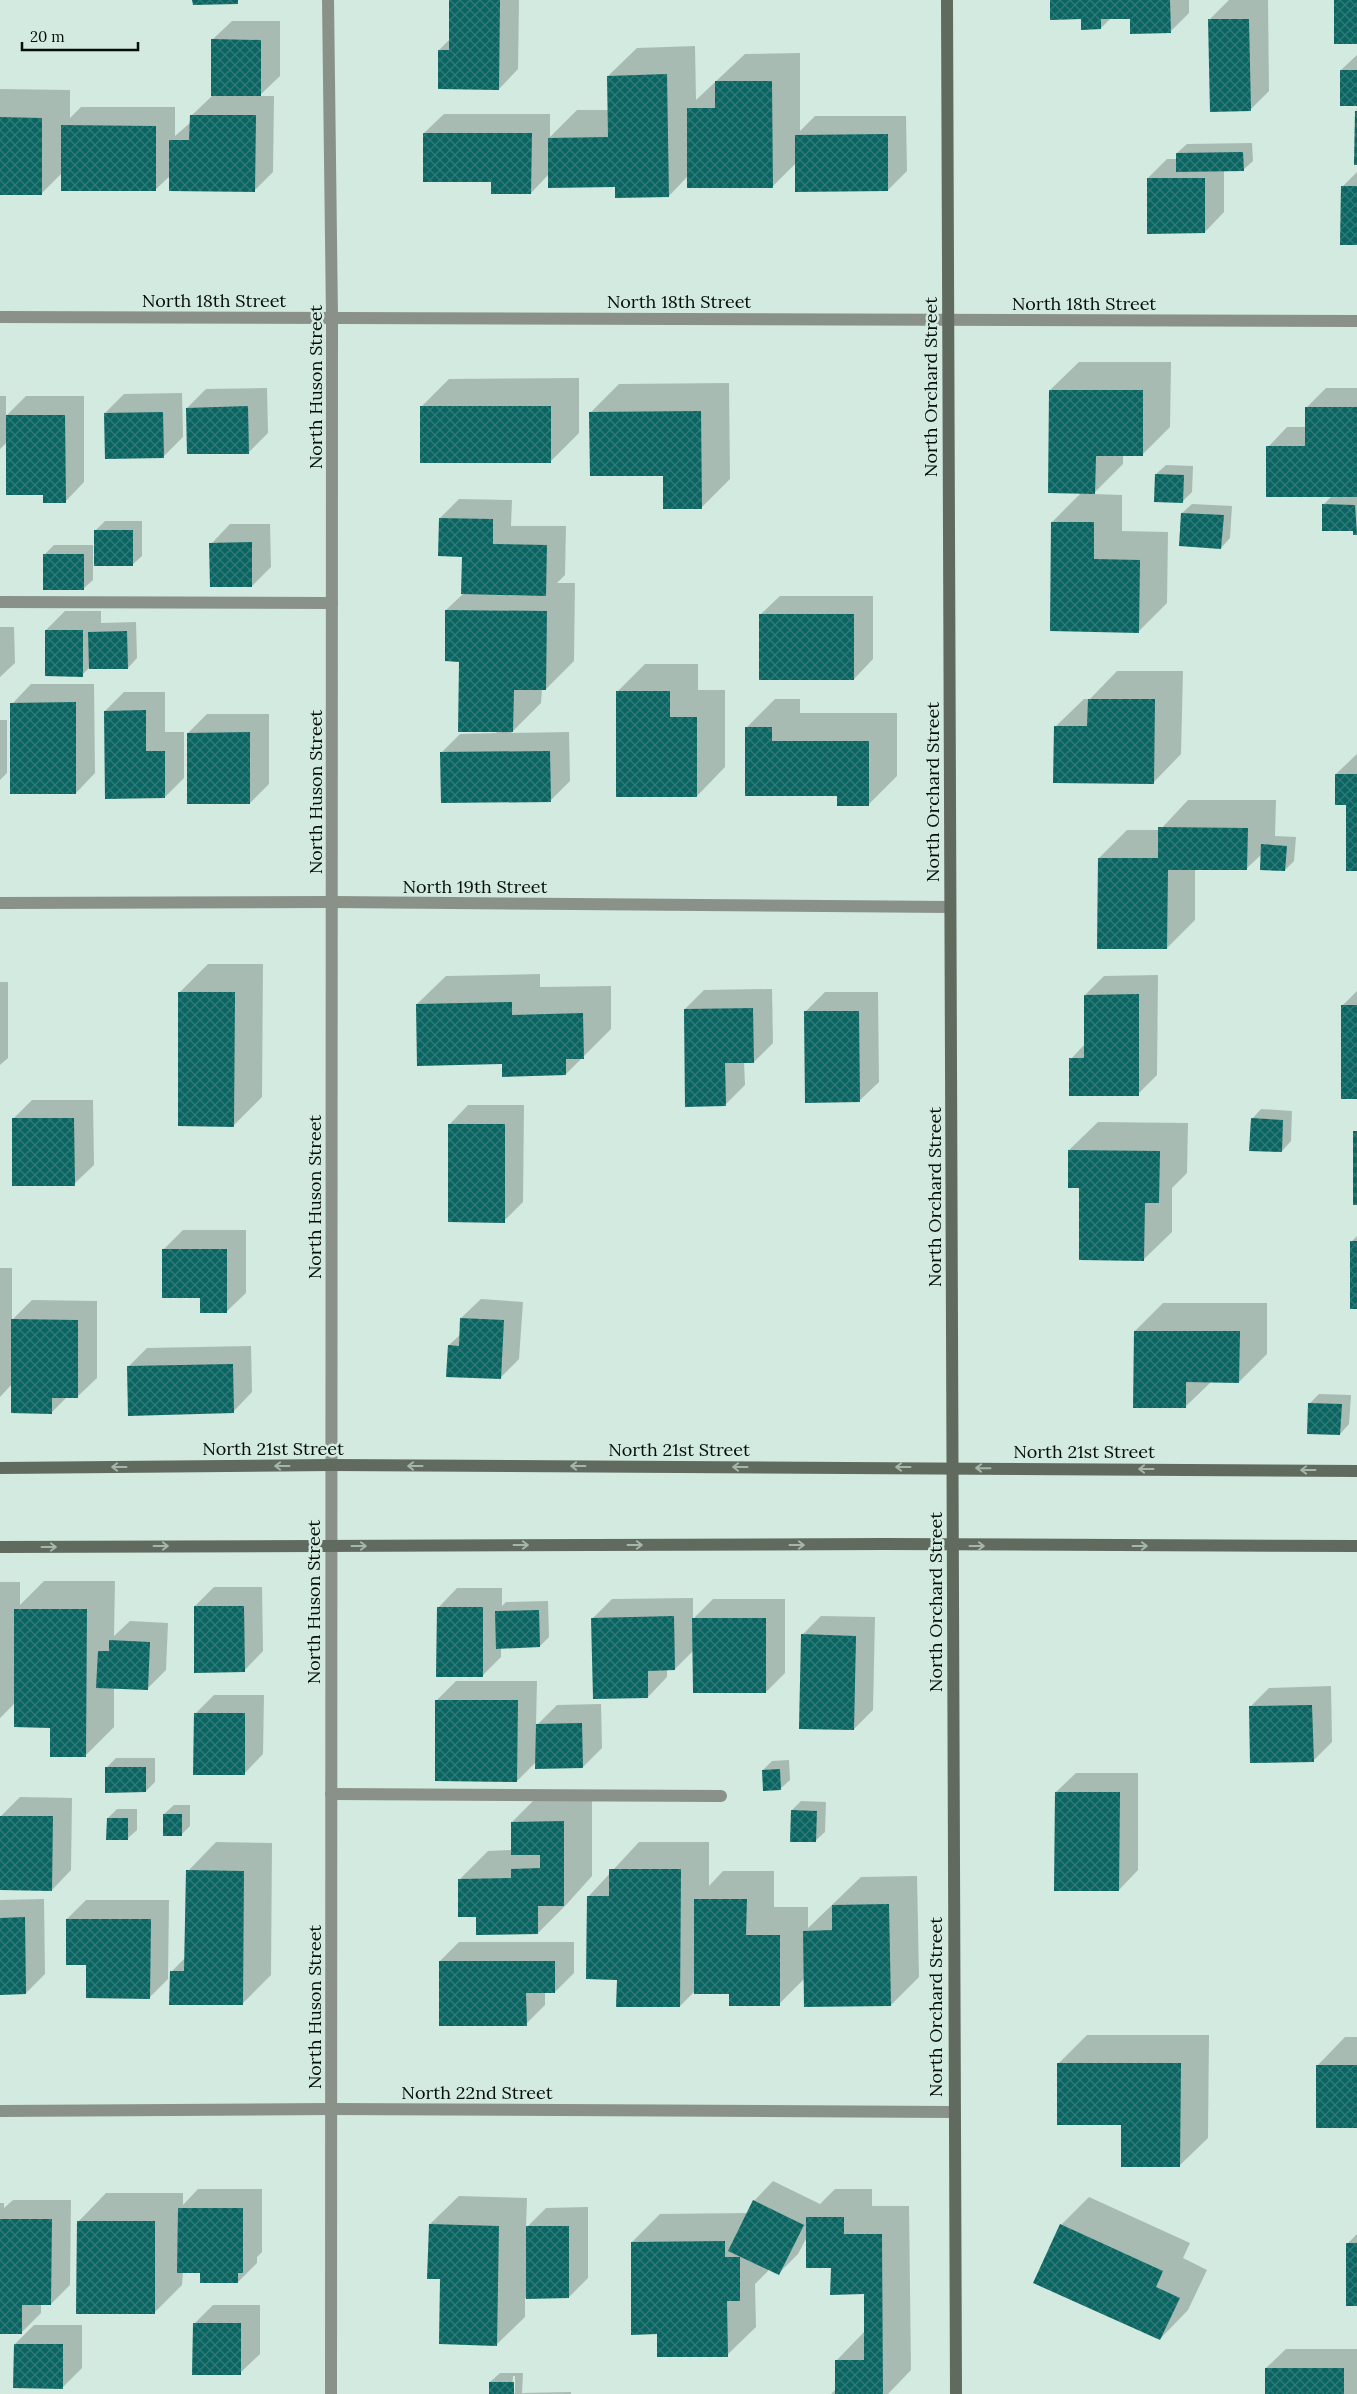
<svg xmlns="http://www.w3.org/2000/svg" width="1357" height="2394" font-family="Lora,serif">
<defs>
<pattern id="building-cross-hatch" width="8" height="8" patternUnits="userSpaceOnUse" patternTransform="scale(1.25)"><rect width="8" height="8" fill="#096562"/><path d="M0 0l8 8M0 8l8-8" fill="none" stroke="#347a77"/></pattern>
</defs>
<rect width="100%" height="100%" fill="#d2eadf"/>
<g fill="#0003" fill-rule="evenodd">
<polygon points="451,0 519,0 518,69 499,89 439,50 450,39"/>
<polygon points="1051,0 1189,0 1189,13 1170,32 1131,17 1111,18 1101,28"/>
<polygon points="1229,0 1268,0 1269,91 1250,110 1209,20"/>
<polygon points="232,21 280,21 280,76 259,96 274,96 273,172 254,191 170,176 155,190 62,173 41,194 0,194 0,89 70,90 70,118 81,107 175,107 175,136 191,122 191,116 212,96 212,40"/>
<polygon points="695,46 696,100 745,54 800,53 800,131 815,116 906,116 907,171 888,190 796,163 772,187 688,176 669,196 549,174 531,193 493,181 424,133 444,114 550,114 550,137 577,110 609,110 608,76 637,48"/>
<polygon points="1357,55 1357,164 1355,164 1357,105 1341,70"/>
<polygon points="1252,143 1253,161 1243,170 1224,170 1224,212 1205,232 1148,178 1167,159 1177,159 1177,153 1187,144"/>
<polygon points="1357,172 1357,243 1342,187"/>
<polygon points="1079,362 1171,362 1170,427 1142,455 1123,455 1123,464 1093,494 1122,495 1122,531 1168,532 1167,603 1139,631 1052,522 1082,492 1050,390"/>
<polygon points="579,378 579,433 550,462 421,407 449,379"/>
<polygon points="729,383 730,479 701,508 591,412 619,384"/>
<polygon points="267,388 268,433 248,453 187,408 206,389"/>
<polygon points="1326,388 1357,388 1357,533 1354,533 1354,530 1323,505 1333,495 1268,447 1287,427 1306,427 1306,408"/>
<polygon points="182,393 183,437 164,456 105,413 124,394"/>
<polygon points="0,396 6,396 6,416 26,396 84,396 84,482 65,502 44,494 7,442 0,449"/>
<polygon points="1166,465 1193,466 1192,492 1182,502 1156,474"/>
<polygon points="459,499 512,500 511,526 566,526 565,575 557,583 575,583 574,661 546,689 542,689 541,703 511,733 569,732 570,781 551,800 441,753 460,734 497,733 460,660 446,610 464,593 463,556 440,518"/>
<polygon points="1192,504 1232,506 1230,538 1221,548 1182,513"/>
<polygon points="105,521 142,521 142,556 132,565 95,531"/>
<polygon points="230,524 270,524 271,567 252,586 211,544"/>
<polygon points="54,545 93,545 93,580 83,589 44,555"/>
<polygon points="780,596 873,596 873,659 854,679 760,615"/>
<polygon points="65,611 101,611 101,623 136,622 137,658 128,668 89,668 82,675 46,630"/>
<polygon points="0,627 14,627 15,663 0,677"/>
<polygon points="645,664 698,664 698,690 725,690 725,767 697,796 617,692"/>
<polygon points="1117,671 1183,671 1181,754 1153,783 1055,727 1084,699 1090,699"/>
<polygon points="31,684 94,684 95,773 76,793 12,704"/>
<polygon points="124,692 165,692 165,732 184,732 184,778 165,797 105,711"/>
<polygon points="775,699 800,699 800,713 897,713 897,776 868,805 838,795 746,728"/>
<polygon points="207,714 269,714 269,784 250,803 188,733"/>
<polygon points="0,720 7,720 7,773 0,780"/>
<polygon points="1357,754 1357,870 1347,804 1336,774"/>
<polygon points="1188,800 1276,800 1275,836 1296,837 1294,861 1285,870 1262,854 1247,868 1195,868 1195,920 1167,948 1099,858 1127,830 1160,830"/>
<polygon points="208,964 263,964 262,1097 234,1125 180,992"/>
<polygon points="540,974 540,987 611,986 611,1029 566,1074 504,1063 417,1004 446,976"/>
<polygon points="1158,975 1157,1075 1138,1094 1071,1059 1085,1044 1085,995 1104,976"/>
<polygon points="0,982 8,982 8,1058 0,1065"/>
<polygon points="772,989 773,1043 754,1062 744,1062 745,1085 725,1105 685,1009 704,990"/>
<polygon points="1357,991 1357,1098 1343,1005"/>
<polygon points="825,992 878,992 879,1082 859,1101 806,1011"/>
<polygon points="32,1100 93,1100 94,1165 74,1184 13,1119"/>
<polygon points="468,1105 524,1105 523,1202 504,1221 449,1125"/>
<polygon points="1261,1109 1292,1111 1291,1141 1282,1151 1252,1119"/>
<polygon points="1098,1122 1188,1123 1187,1173 1172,1188 1172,1232 1143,1260 1081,1187 1069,1150"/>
<polygon points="183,1230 246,1230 246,1293 226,1312 163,1250"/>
<polygon points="1357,1236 1357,1308 1351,1242"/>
<polygon points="0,1268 12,1268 12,1320 32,1300 97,1301 97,1378 77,1397 67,1397 52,1412 12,1384 0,1397"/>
<polygon points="481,1299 523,1302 519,1359 500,1378 449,1345 461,1334 461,1318"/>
<polygon points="1163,1303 1267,1303 1267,1354 1239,1382 1211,1382 1185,1407 1135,1331"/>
<polygon points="251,1346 252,1392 233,1412 128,1367 147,1348"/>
<polygon points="1319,1394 1351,1395 1349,1424 1340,1434 1310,1403"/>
<polygon points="44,1581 115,1581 114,1636 130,1621 168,1623 166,1670 147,1689 114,1687 114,1727 85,1756 51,1726 15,1703 0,1718 0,1582 20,1582 20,1605"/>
<polygon points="214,1587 262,1587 263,1651 244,1671 195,1606"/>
<polygon points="457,1588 502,1588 502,1606 506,1602 548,1601 549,1637 540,1646 501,1647 501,1657 482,1676 438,1608"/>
<polygon points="693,1598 693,1619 713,1599 785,1599 785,1673 766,1692 694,1650 675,1669 667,1669 667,1677 648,1697 593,1618 612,1599"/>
<polygon points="821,1616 875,1617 873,1710 854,1729 802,1635"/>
<polygon points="456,1681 537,1681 536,1726 557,1705 601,1704 602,1748 583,1767 536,1762 517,1781 437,1700"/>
<polygon points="1331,1686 1332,1742 1313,1761 1250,1707 1269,1688"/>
<polygon points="214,1695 264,1695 263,1754 244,1774 195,1714"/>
<polygon points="116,1758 155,1758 155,1782 146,1791 106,1768"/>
<polygon points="789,1760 790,1780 780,1789 763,1770 772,1761"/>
<polygon points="1076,1773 1138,1773 1138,1870 1119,1890 1056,1792"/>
<polygon points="592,1793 592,1876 566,1905 538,1933 477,1916 460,1879 488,1851 512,1850 512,1822 540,1794"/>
<polygon points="20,1797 72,1798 71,1870 52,1890 1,1816"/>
<polygon points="801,1801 826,1802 825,1832 815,1841 792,1810"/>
<polygon points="174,1805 190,1805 190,1826 181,1835 164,1814"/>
<polygon points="117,1809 137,1809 137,1830 127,1839 108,1818"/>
<polygon points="216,1842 272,1843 271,1975 242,2004 171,1972 186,1957 188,1871"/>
<polygon points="639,1842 709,1842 709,1886 723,1871 774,1871 774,1907 808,1907 808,1928 861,1877 917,1876 919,1977 891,2005 805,1978 779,2004 730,1993 695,1991 680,2006 618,1978 588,1897"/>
<polygon points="44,1899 45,1974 26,1993 0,1994 0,1900"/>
<polygon points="86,1900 169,1900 168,1979 149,1998 88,1963 67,1919"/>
<polygon points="459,1942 574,1942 574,1973 555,1992 545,1992 545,2005 526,2024 440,1961"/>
<polygon points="1087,2035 1209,2035 1208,2138 1179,2166 1123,2124 1058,2064"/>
<polygon points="1345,2037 1357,2037 1357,2127 1317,2066"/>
<polygon points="773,2181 820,2204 835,2189 872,2189 872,2206 909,2206 911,2370 888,2394 831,2394 836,2389 837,2360 865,2331 866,2293 832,2267 807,2237 798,2254 779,2273 768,2268 768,2271 755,2284 756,2327 727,2355 658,2333 632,2242 660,2214 748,2213 754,2201"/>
<polygon points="198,2189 262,2189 262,2252 257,2257 257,2263 238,2282 201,2272 183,2272 182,2285 154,2313 78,2222 106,2193 183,2193 183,2205"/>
<polygon points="459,2196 527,2198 526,2228 546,2208 588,2207 588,2278 569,2297 525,2298 525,2317 496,2345 441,2278 430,2224"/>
<polygon points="1089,2197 1190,2243 1183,2258 1207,2270 1188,2310 1160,2339 1061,2225"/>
<polygon points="13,2200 71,2200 70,2285 51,2304 41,2304 41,2313 21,2333 0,2333 0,2203 4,2203 4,2208"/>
<polygon points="1357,2234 1357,2305 1347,2244"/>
<polygon points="213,2305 260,2305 260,2354 240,2373 194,2324"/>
<polygon points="34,2325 82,2325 82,2368 62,2388 15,2344"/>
<polygon points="1286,2349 1357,2349 1357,2394 1266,2394 1266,2368"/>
<path d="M500 2373H523L522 2393 571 2392V2394H474H490V2382ZM513 2376H515V2393H512Z"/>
</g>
<g fill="url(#building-cross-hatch)">
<polygon points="192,0 238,0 238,4 193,5"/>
<polygon points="449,0 500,0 499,90 438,89 438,50 449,50"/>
<polygon points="1050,0 1170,0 1171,33 1130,34 1130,19 1101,19 1101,29 1081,30 1081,19 1050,20"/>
<rect x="1334" y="0" width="23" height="44"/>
<polygon points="1208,19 1249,19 1251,111 1210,112"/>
<polygon points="211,39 261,40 261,96 211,96"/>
<rect x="1340" y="70" width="17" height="36"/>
<polygon points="667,74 669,197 615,198 615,187 548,188 548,138 608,137 607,76"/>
<polygon points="715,81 772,81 773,188 687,188 687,108 715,108"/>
<polygon points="1355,111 1357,111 1357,165 1354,165"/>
<polygon points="190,115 256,115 255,192 169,191 169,140 189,140"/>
<polygon points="0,117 42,118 42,195 0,195"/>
<polygon points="61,125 156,126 156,191 61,191"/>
<polygon points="423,133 532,133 531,194 491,194 491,182 423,182"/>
<polygon points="888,134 888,191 795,192 795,135"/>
<polygon points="1243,152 1244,171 1176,172 1176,153"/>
<polygon points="1147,178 1205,178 1205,233 1147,234"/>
<polygon points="1341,186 1357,186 1357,245 1340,245"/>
<polygon points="1049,390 1143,390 1143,456 1096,456 1095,494 1048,493"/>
<polygon points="248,406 249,454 187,454 186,408"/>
<rect x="420" y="406" width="131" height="57"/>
<polygon points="1305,407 1357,407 1357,497 1266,497 1266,446 1305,446"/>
<polygon points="701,411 702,509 663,509 663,476 590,476 589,412"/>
<polygon points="163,412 164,458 105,459 104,413"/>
<polygon points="6,415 65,415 66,503 43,503 43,495 6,495"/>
<polygon points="1155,474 1184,475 1183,503 1154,502"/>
<polygon points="1322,504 1355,505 1357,535 1353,535 1353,531 1322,531"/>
<polygon points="1181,513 1224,515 1221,549 1179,546"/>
<polygon points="439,518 493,519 493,544 547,545 546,596 461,594 462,557 438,556"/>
<polygon points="1051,522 1094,522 1094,559 1140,560 1139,633 1050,631"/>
<rect x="94" y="530" width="39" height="36"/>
<polygon points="252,542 252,587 210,587 209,543"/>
<rect x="43" y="554" width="41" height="36"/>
<polygon points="445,610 547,611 546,690 514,690 513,732 458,732 459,662 445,661"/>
<rect x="759" y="614" width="95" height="66"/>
<polygon points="45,630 83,630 83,677 45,676"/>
<polygon points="127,631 128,669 89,669 88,632"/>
<polygon points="616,691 670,691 670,717 697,717 697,797 616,797"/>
<polygon points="1088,699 1155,699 1154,784 1053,783 1054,726 1087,726"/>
<polygon points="76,702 76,794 10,794 10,703"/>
<polygon points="146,710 146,751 165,751 165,798 105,799 104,711"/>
<polygon points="745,727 772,727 772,741 869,741 869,806 837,806 837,796 745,796"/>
<polygon points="250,732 250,804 187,804 187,733"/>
<polygon points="550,751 551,802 441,803 440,752"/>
<polygon points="1335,774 1357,774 1357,871 1346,871 1346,805 1335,805"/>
<polygon points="1158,827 1248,828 1247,870 1168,870 1167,949 1097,949 1098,858 1158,858"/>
<polygon points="1261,844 1287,846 1285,871 1260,870"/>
<polygon points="178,992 235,992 234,1127 178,1126"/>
<polygon points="1139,994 1139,1096 1069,1096 1069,1058 1084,1058 1084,995"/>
<polygon points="512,1002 512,1015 583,1013 584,1059 566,1059 566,1075 502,1077 502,1064 417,1066 416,1004"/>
<rect x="1341" y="1005" width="16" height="94"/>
<polygon points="753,1008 754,1063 725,1063 726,1106 685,1107 684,1009"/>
<polygon points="804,1011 859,1011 860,1102 805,1103"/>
<polygon points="12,1118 74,1118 75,1186 12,1186"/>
<polygon points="1251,1118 1283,1120 1282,1152 1249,1151"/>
<polygon points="448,1124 505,1124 505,1223 448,1222"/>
<rect x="1353" y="1131" width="4" height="74"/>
<polygon points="1068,1150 1160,1151 1159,1203 1145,1203 1144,1261 1079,1260 1079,1188 1068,1188"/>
<rect x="1350" y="1241" width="7" height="68"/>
<polygon points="162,1249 227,1249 227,1313 200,1313 200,1298 162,1298"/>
<polygon points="460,1318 504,1320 501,1379 446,1377 448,1345 459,1346"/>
<polygon points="11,1319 78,1320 78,1398 52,1398 52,1414 11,1413"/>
<polygon points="1134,1331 1240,1331 1239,1383 1186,1382 1186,1408 1133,1408"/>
<polygon points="233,1364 234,1413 128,1416 127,1366"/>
<polygon points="1308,1403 1342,1404 1340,1435 1307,1434"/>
<polygon points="194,1606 244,1606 245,1672 194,1673"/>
<polygon points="437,1607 483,1607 483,1677 436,1677"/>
<polygon points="14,1609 87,1609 86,1757 50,1757 50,1728 14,1727"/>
<polygon points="539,1610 540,1647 496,1649 495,1611"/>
<polygon points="674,1616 675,1670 648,1671 648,1698 593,1699 591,1618"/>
<polygon points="692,1618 766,1618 766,1693 693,1693"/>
<polygon points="801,1634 856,1636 854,1730 799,1729"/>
<polygon points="109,1640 150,1642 148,1690 96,1688 98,1651 109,1651"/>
<polygon points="435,1700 518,1700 517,1782 435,1781"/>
<polygon points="1312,1705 1314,1762 1250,1763 1249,1706"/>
<polygon points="194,1713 245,1713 245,1775 193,1775"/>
<polygon points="582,1723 583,1768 535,1769 536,1724"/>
<polygon points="105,1767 146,1767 146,1792 105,1793"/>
<polygon points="780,1769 781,1790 763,1791 762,1770"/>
<polygon points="1055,1792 1120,1792 1119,1891 1054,1891"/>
<polygon points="791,1810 817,1811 816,1842 790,1842"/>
<rect x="163" y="1814" width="19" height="22"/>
<polygon points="0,1816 53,1816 52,1891 0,1890"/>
<polygon points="107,1818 128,1818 128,1840 106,1840"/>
<polygon points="564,1821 564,1906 538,1906 538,1934 476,1935 476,1917 458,1917 458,1879 511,1878 511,1869 540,1868 540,1855 511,1855 511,1822"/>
<polygon points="609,1869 681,1869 680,2007 616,2007 617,1980 586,1979 587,1896 609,1896"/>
<polygon points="186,1870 244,1871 243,2005 169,2005 170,1971 184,1971"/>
<polygon points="694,1899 747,1899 746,1935 780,1935 780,2006 729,2006 729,1994 694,1994"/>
<polygon points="889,1904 891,2006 804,2007 803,1931 832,1930 832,1905"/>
<polygon points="25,1917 26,1994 0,1995 0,1918"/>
<polygon points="66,1919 151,1919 150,1999 86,1998 86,1965 66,1965"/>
<polygon points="439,1961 555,1961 555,1993 526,1993 527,2026 439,2026"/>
<polygon points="1057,2063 1181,2063 1180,2167 1121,2167 1121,2125 1057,2125"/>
<rect x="1316" y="2065" width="41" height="63"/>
<polygon points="753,2200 804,2225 779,2275 728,2251"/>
<polygon points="178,2208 243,2208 243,2273 238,2273 238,2283 200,2283 200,2273 177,2273"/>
<polygon points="806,2217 844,2217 844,2234 882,2234 883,2394 835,2394 835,2360 864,2360 864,2294 830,2295 831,2268 806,2268"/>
<polygon points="0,2219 52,2219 51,2305 22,2305 22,2334 0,2334"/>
<polygon points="77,2221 155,2221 155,2314 76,2314"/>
<polygon points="429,2224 499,2226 497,2346 439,2344 440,2279 427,2279"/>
<polygon points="1060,2224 1163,2271 1156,2287 1180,2298 1160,2340 1033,2283"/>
<polygon points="526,2226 569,2226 569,2298 526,2299"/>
<polygon points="725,2241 725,2257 740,2257 740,2301 727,2301 728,2357 657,2357 657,2334 631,2335 631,2242"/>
<rect x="1346" y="2243" width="11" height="63"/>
<polygon points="193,2323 241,2323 241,2375 192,2375"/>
<polygon points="14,2344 63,2344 63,2389 13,2388"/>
<rect x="1265" y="2368" width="79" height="26"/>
<rect x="489" y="2382" width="25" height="12"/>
</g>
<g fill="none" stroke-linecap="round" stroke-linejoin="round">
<g stroke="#8a9189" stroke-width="12">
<polyline points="0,602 332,603"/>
<polyline points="331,1794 721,1796"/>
</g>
<g stroke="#8a9189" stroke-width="12">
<polyline points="328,0 332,318 331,2394"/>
<polyline points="0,317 1357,321"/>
<polyline points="0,903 332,902 950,907"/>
<polyline points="0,2111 331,2109 953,2112"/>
</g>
<g stroke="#616a5e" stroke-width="12">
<polyline points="947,0 956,2394"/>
<polyline points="0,1468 331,1465 1357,1471"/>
<polyline points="0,1547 884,1544 1357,1546"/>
</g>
</g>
<defs><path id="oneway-shaft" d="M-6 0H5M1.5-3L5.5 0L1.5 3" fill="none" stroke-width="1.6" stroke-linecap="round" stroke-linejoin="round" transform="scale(1.25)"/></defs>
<g stroke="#a5b7ab">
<use href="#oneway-shaft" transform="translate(282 1466) rotate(180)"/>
<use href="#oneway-shaft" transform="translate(415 1466) rotate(-180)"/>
<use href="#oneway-shaft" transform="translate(578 1466) rotate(-180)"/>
<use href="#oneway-shaft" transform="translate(119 1467) rotate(180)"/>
<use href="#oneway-shaft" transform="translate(740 1467) rotate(-180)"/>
<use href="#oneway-shaft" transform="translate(903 1467) rotate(180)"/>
<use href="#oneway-shaft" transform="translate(983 1468) rotate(-179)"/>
<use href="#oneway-shaft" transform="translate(1146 1469) rotate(-180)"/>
<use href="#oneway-shaft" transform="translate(1308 1470) rotate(-180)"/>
<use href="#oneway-shaft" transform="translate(521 1545)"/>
<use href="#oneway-shaft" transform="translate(635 1545)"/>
<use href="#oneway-shaft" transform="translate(797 1545)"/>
<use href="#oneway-shaft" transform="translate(161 1546)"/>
<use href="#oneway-shaft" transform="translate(359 1546)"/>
<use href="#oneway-shaft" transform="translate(977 1546)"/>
<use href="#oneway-shaft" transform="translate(1140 1546)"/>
<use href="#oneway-shaft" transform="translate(49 1547)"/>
</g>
<g text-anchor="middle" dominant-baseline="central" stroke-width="5" stroke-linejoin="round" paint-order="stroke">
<g font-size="18" fill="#060e0b" stroke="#d2eadf">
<text x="214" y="300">North 18th Street</text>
<text x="679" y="301">North 18th Street</text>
<text x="1084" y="303">North 18th Street</text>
<text transform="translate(315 387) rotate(-90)">North Huson Street</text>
<text transform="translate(930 387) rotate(-90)">North Orchard Street</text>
<text transform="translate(315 792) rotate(-90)">North Huson Street</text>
<text transform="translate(932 792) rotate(-90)">North Orchard Street</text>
<text x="475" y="886">North 19th Street</text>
<text transform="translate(314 1197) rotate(-90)">North Huson Street</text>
<text transform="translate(934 1197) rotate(-90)">North Orchard Street</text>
<text x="273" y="1448">North 21st Street</text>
<text x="679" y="1449">North 21st Street</text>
<text x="1084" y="1451">North 21st Street</text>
<text transform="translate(313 1602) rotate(-90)">North Huson Street</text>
<text transform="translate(935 1602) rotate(-90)">North Orchard Street</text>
<text transform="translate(314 2007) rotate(-90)">North Huson Street</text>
<text transform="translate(935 2007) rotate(-90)">North Orchard Street</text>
<text x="477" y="2092">North 22nd Street</text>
</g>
</g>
<path d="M22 42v8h116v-8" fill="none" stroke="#060e0b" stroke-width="2.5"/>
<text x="30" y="42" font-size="15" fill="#060e0b" stroke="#d2eadf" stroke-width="4" paint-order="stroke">20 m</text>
</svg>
